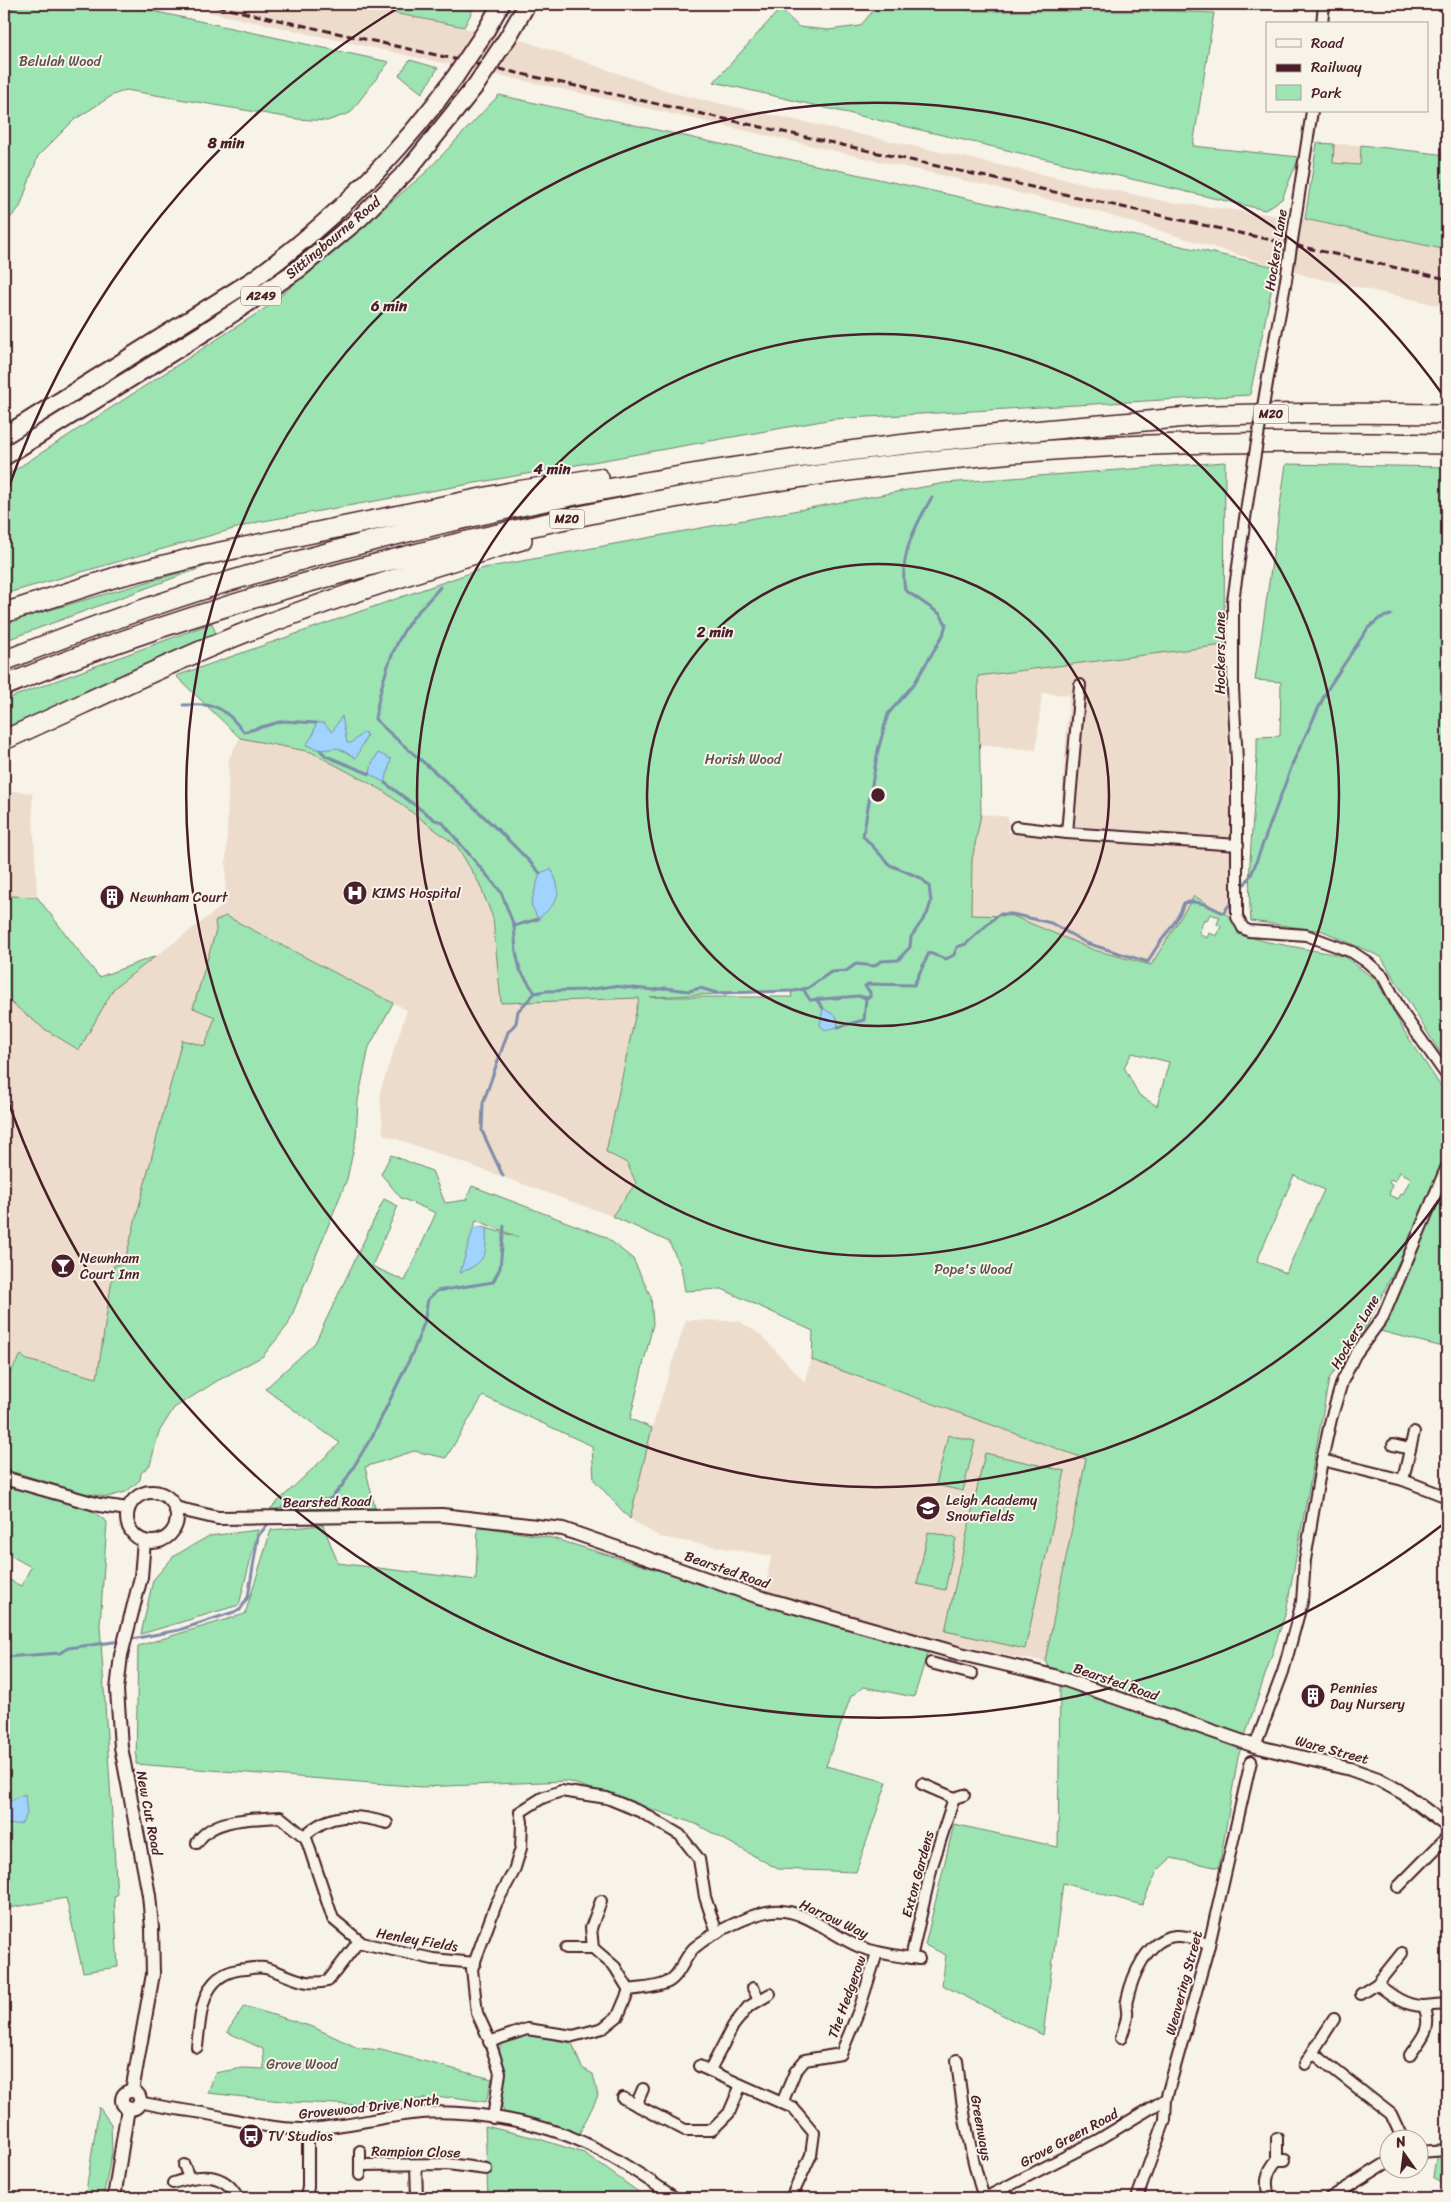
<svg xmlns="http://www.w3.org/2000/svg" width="1451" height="2202" font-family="Sriracha,sans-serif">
<rect width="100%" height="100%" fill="#f7f3e8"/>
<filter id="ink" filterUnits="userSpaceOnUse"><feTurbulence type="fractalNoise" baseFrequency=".02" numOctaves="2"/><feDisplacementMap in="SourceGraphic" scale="10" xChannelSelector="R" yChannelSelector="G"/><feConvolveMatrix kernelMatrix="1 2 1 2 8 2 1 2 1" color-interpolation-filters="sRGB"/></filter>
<g filter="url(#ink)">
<g fill="#eddccb">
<polygon points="172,4 348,4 522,40 677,94 1163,201 1305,219 1447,250 1447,307 1307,276 1089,209 580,93"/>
<polygon points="1334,144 1361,145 1360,165 1332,163"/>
<polygon points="1224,645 1231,838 1060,825 1069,695 1042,693 1036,750 979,745 978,676"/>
<polygon points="240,738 311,752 382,790 457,846 479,883 493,918 501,1003 639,998 606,1152 627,1163 636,1183 612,1216 383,1134 380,1092 407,1010 226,916 215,921 216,1017 205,1047 182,1041 124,1264 114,1265 97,1378 27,1360 22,1355 4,1376 4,997 43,1028 79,1050 114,988 225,904 229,758"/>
<polygon points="13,791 32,793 37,897 12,896 4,899 4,800"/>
<polygon points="981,814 1008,817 1008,832 1231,849 1234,919 1194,896 1151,965 971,916 972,860"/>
<polygon points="686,1320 739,1321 761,1335 806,1384 806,1375 812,1360 1086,1459 1045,1661 1013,1657 927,1638 765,1591 771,1556 660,1537 630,1519 652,1428"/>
</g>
<g fill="#9ce4b2" stroke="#73826e" fill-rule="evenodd">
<polygon points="30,4 120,4 389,62 350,113 327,121 297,119 126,90 113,95 74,120 38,156 20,207 4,225 4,10"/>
<polygon points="348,4 476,4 464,27"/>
<polygon points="879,4 929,4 973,11 1169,11 1214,13 1193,146 1299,157 1282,199 1265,210 714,82 780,9 799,27 828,30 860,26"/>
<polygon points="410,60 438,68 422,93 399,75"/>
<polygon points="499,95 1276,267 1250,395 833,419 258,522 4,594 4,477 267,307 424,174"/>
<polygon points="1317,143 1334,144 1333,163 1360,165 1361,145 1447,155 1447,250 1305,219"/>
<path d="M1225 462 1224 645 978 676 981 814 972 860 971 915 1013 916 1094 950 1151 965 1194 896 1234 919 1238 934 1268 942 1344 956 1377 981 1404 1031 1444 1091 1447 1108V1153L1417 1226 1367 1325 1329 1379 1286 1612 1238 1757 1219 1868 1171 1858 1157 1871 1142 1905 1063 1883 1043 2035 942 1985 946 1955 925 1945 954 1824 1058 1847 1060 1687 1045 1661 1086 1459 812 1360 813 1331 722 1289 685 1291 681 1267 669 1242 612 1216 636 1183 627 1163 606 1152 639 998 501 1003 493 918 479 883 457 846 382 790 311 752 240 738 176 676 484 568 945 483ZM1210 914 1220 917 1217 924 1221 926 1217 936 1209 933 1207 938 1199 934 1204 919 1207 920ZM791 991 792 997H650ZM1132 1053 1169 1062 1157 1106 1139 1095 1124 1067ZM1400 1172 1411 1178 1403 1194H1401L1398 1199 1389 1195 1392 1185 1389 1183 1391 1179 1395 1181ZM1294 1175 1324 1190 1286 1273 1257 1261Z"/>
<path d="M1286 464 1447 467V1064L1381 957 1323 931 1251 921C1245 860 1258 798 1257 737L1280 736 1281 682 1255 680Z"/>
<polygon points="214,563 4,641 4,623"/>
<polygon points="212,623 216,634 4,729 4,700"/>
<polygon points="12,896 37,897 99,977 156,956 114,988 79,1050 43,1028 4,997 4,899"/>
<polygon points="226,916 393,1003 369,1047 358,1100 356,1138 347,1179 288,1325 263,1356 217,1381 174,1408 159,1432 150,1465 141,1473 140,1480 126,1492 107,1497 83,1493 4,1469 4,1382 21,1355 27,1360 97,1378 114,1265 124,1264 182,1040 205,1046 215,1017 193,1008 216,930 215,921"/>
<path d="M391 1155 432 1171 445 1203 466 1200 472 1186 606 1237 633 1259 651 1297 653 1324 630 1419 652 1428 630 1519 594 1480 592 1446 483 1396 446 1458 414 1451 365 1467 375 1508 270 1509 340 1443 265 1389 315 1343 384 1199 398 1206 372 1266 405 1281 436 1213 401 1198 381 1174ZM476 1220 518 1237 486 1228 461 1273Z"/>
<polygon points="1447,1180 1447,1348 1380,1331"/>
<polygon points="948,1435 975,1441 963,1491 936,1485"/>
<polygon points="985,1453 1065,1471 1025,1649 945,1631"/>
<polygon points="4,1485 91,1510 107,1522 100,1625 117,1895 114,1896 118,1967 83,1972 66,1898 4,1909 4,1577 21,1586 31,1567 4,1552"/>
<polygon points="323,1525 338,1563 476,1580 478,1526 552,1538 928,1652 914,1697 864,1687 851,1696 826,1766 887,1782 856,1872 778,1869 696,1824 567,1781 422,1787 136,1764 138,1646 245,1614 271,1530"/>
<polygon points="258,1530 239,1605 141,1634 153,1580 174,1556 209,1536"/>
<polygon points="928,1532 956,1538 945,1590 917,1584"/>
<polygon points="244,2006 313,2027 358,2048 381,2050 492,2079 486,2102 453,2097 394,2101 359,2105 290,2102 208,2093 215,2073 242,2068 264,2069 263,2049 227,2032"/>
<polygon points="528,2035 572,2043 582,2068 593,2074 598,2096 579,2134 505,2113 502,2108 504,2081 499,2049 503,2043"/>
<polygon points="99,2107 111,2124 112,2152 103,2198 85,2198"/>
<polygon points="485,2126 536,2138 584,2153 647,2198 488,2198"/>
<polygon points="1437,2150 1447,2150 1447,2186 1433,2178"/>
</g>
<g fill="#a0d4fe" stroke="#7e8caa">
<polygon points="342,716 347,743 351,743 364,732 367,735 356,758 338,748 320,750 306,745 313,735 316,723 324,723 332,732"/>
<polygon points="378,753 391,759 385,783 370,774 372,763"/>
<path d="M551 869C564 894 558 902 538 919L531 904 540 873Z"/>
<polygon points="823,1008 837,1017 838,1027 825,1030 820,1025"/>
<path d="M474 1226 486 1228C487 1255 486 1262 460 1273Z"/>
<polygon points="25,1794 27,1814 21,1824 4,1825 4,1804"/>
</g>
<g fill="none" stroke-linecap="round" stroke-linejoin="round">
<g stroke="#7e8caa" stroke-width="3">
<path d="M440 587C431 598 420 609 411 620 391 647 380 687 375 719 394 738 415 755 435 772 470 803 509 839 540 873"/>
<path d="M183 705C218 704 221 705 244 732L283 721 316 723"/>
<polyline points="320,750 326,756 370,774"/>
<polyline points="385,783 435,820 442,822 501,892 514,926 516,952 520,970 535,993"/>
<polyline points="1245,884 1252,873 1294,760 1327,690 1368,628 1380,618 1391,615"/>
<polyline points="514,926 538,919"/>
<polyline points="803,989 810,1000 859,996 866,998"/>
<polyline points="816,999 823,1008"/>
<path d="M838 1027 864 1020 866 998 870 997V992L865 986 868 984 914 985 929 953 946 959 954 955 957 947 966 944 999 914H1012L1051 923 1086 943 1148 962C1159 939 1176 927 1184 903 1198 899 1211 907 1223 913L1230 904"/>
<path d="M503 1176 482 1131 483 1103 508 1032 516 1023 518 1011 535 993 546 991 587 990 613 986 654 990 665 988 689 991 700 988 717 993 794 991 808 988 831 972 846 971 856 964 874 966 881 961 898 960 910 947 911 937 927 914 931 902 929 886 921 878 890 865 863 836 878 750 888 714 914 684 943 635 946 624 940 614 905 590C899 556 915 526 932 497"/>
<polyline points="281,1509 283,1507 330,1499 342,1486 374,1433 413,1352 424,1323 428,1299 437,1291 493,1282 500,1268 504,1226"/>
<polyline points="127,1640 179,1630 240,1610 248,1597 258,1536 267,1525"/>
<polyline points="4,1657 60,1653 68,1648 121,1641"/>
</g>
<defs>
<g id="minor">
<polyline points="1322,24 1324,4"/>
<polyline points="1301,181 1312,111"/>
<polyline points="1268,377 1286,280"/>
<polyline points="1250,484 1233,601 1233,689 1237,761 1237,917 1243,928 1249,931 1306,935 1352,952 1367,962 1383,976 1401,1011 1447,1076"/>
<polyline points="1016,827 1067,833 1238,845"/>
<polyline points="1067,833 1080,685"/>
<polyline points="1393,1445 1410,1449"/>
<polyline points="1322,1460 1403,1480 1447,1497"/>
<polyline points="1403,1480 1414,1432"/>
<polyline points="931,1663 972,1674"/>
<polyline points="1255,1746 1283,1672 1302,1602 1305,1560 1322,1460 1331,1419 1342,1382 1355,1355 1383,1317 1447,1166"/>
<polyline points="954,1798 964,1795"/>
<path d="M304 1836C330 1812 354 1814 387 1823"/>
<path d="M197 1843C212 1817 254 1819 280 1817L306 1838 333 1919 362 1943 433 1959 475 1963"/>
<polyline points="1398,1887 1447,1837"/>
<polyline points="601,1901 591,1928 593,1948 615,1967 629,1990"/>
<polyline points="566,1948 593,1948"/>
<polyline points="911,1958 932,1866 954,1798 922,1784"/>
<path d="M1377 1984C1391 1995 1405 2006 1423 2006 1432 2006 1438 2003 1447 2005"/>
<polyline points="753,1988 759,2000"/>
<polyline points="1361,1994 1377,1984 1402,1953"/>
<path d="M1121 2038C1123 2031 1127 2022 1127 2015 1128 2010 1125 2006 1127 2000 1132 1977 1147 1938 1176 1936 1188 1935 1198 1941 1209 1945"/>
<path d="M489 2042 527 2029 573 2036 603 2028 618 2016 629 1990C640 1988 655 1988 666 1983 680 1977 684 1957 694 1948 710 1934 752 1913 773 1911 805 1908 832 1936 860 1947 879 1954 899 1956 919 1959"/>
<path d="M197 2047C201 2012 201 1971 246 1969 252 1968 259 1967 265 1968 289 1974 302 1987 328 1981L359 1941"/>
<polyline points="1313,2053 1391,2114 1403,2140"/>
<path d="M1410 2055C1422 2037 1433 2029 1424 2006"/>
<path d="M957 2060C962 2108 969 2152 984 2198"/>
<polyline points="1305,2064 1334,2019"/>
<polyline points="699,2066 793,2108 814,2133 811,2155 791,2198"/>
<polyline points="710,2070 733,2026 748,2007 770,1994"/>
<polyline points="623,2098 685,2130 712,2130 729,2113 741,2085"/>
<path d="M139 2102C161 2107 182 2110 203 2113 238 2120 272 2130 308 2129 346 2127 383 2116 421 2113 473 2109 545 2123 591 2146 621 2161 648 2179 675 2198"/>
<polyline points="782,2103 795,2072 805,2060 841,2054 859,2010 877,1953"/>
<polyline points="636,2105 643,2089"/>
<polyline points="493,2118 500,2073 489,2039 477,2013 472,1969 496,1904 514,1871 521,1848 522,1822 520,1812 542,1798 561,1791 607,1798 641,1812 680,1835 699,1859 705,1897 717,1933"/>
<polyline points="360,2151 360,2175"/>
<polyline points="1418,2152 1447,2150"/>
<polyline points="1277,2160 1277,2138"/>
<polyline points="184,2165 189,2178"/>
<polyline points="360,2165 448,2164 486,2169"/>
<polyline points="416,2165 417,2198"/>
<path d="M173 2183C199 2174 224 2171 238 2198"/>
<polyline points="306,2198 308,2187 308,2129"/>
<polyline points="985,2198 1098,2140 1166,2099"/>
<polyline points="1137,2198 1165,2120 1166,2099 1209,1945 1251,1761"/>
<path d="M1269 2198C1265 2183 1266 2172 1277 2160H1285"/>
<polyline points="1330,2198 1388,2162"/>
</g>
<g id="tertiary">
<polyline points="4,1478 99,1505 128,1509"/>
<circle cx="152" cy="1517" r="25"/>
<polyline points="175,1508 218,1518 442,1515 563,1529 756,1596 961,1654 1054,1676 1255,1746 1350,1769 1378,1779 1403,1793 1447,1826"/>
<polyline points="132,2091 153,1974 152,1928 149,1895 121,1747 117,1690 121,1655 141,1577 144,1541"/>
<circle cx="131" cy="2100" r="9"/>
<polyline points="114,2198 128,2108"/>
</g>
<g id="trunk">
<polyline points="485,32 501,4"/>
<polyline points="508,37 527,4"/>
<path d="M4 436 254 279C332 222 399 155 455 77"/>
<polyline points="4,457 205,332 299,269 360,218 409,169 476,85"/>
</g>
<g id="motorway">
<polyline points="4,613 116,577 201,556 511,492 599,478"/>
<path d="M4 661C306 539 629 473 952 439 1009 433 1065 428 1122 423 1154 421 1186 416 1218 415 1294 413 1371 413 1447 414"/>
<path d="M4 686C129 634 259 594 391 560 592 508 796 472 1003 454 1150 441 1300 441 1447 444"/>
<path d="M4 740C82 705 159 667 239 635 331 598 426 568 522 540"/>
</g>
</defs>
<use href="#minor" stroke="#4a1f2b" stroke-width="14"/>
<use href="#tertiary" stroke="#4a1f2b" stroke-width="16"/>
<use href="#trunk" stroke="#4a1f2b" stroke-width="20"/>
<use href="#motorway" stroke="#4a1f2b" stroke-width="22"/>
<use href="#minor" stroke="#f7f3e8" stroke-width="10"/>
<use href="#tertiary" stroke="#f7f3e8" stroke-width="12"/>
<use href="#trunk" stroke="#f7f3e8" stroke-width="16"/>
<use href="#motorway" stroke="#f7f3e8" stroke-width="19"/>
<polyline stroke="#4a1f2b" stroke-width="3" stroke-dasharray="8 4" stroke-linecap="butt" points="206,4 1447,279"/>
<defs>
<g id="minor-bridge">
<polyline points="1286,280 1301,181"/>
<polyline points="1250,484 1268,377"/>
</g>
<g id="trunk-bridge">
<polyline points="455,77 485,32"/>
<polyline points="476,85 508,37"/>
</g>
</defs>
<use href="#minor-bridge" stroke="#4a1f2b" stroke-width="14" stroke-linecap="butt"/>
<use href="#trunk-bridge" stroke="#4a1f2b" stroke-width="20" stroke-linecap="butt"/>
<use href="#minor-bridge" stroke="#f7f3e8" stroke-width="10"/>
<use href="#trunk-bridge" stroke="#f7f3e8" stroke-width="16"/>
</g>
</g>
<g fill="none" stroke="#4a1f2b" stroke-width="2.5">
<circle cx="878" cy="795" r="231"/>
<circle cx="878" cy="795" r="461"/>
<path d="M1445 1192A692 692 0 1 1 1445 398"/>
<path d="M1446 1522A922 922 0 0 1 6 1095M6 495A922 922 0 0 1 403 5"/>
</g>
<defs>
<symbol id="hospital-disc" viewBox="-11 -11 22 22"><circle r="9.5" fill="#4a1f2b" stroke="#f7f3e8"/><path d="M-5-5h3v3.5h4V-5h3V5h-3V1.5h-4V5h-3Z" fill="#fff"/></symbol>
<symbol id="building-disc" viewBox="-11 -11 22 22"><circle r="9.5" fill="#4a1f2b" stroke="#f7f3e8"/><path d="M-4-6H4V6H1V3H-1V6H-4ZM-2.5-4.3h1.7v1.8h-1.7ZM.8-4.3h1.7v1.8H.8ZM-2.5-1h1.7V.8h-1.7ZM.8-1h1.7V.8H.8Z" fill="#fff"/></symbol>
<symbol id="bar-disc" viewBox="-11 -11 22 22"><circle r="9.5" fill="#4a1f2b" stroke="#f7f3e8"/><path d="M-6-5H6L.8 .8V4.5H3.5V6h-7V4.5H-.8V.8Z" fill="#fff"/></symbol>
<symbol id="school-disc" viewBox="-11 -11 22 22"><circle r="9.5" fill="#4a1f2b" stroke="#f7f3e8"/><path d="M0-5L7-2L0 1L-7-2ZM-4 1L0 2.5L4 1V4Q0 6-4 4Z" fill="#fff"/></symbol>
<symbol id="bus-disc" viewBox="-11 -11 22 22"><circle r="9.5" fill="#4a1f2b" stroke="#f7f3e8"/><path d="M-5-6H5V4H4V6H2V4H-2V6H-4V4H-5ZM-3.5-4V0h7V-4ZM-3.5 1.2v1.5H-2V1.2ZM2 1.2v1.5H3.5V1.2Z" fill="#fff"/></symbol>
</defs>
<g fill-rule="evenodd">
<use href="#hospital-disc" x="341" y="879" width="28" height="28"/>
<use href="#building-disc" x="98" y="883" width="28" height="28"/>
<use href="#bar-disc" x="49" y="1252" width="28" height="28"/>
<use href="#school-disc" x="914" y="1494" width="28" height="28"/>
<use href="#building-disc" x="1299" y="1682" width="28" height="28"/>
<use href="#bus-disc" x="237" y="2122" width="28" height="28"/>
</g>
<g text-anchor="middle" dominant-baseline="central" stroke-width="4" stroke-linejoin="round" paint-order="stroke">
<g fill="#f7f3e8" stroke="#7e5f64" stroke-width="1">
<rect x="241" y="286.5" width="40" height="19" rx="4"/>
<rect x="1253.5" y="404.5" width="35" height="19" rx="4"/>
<rect x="549.5" y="509.5" width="35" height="19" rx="4"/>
</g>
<g font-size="12" font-weight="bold" fill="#4a1f2b">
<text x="261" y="296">A249</text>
<text x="1271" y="414">M20</text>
<text x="567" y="519">M20</text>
</g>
<g font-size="14" fill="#5e504d" stroke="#f7f3e8">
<text x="60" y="61">Belulah Wood</text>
<text x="743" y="759">Horish Wood</text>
<text x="973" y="1269">Pope's Wood</text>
<text x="302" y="2064">Grove Wood</text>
</g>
<g font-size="14" fill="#4a1f2b" stroke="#f7f3e8">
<text transform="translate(333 238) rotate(-40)">Sittingbourne Road</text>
<text transform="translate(1276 250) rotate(-81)">Hockers Lane</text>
<text transform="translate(1220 653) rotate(-90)">Hockers Lane</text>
<text transform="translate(1355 1332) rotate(-60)">Hockers Lane</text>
<text transform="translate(327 1502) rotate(-1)">Bearsted Road</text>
<text transform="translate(727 1570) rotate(19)">Bearsted Road</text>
<text transform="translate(1116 1682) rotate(19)">Bearsted Road</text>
<text transform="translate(1332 1750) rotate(15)">Ware Street</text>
<text transform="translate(149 1813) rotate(79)">New Cut Road</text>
<text transform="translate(918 1874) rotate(-75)">Exton Gardens</text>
<text transform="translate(834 1919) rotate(25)">Harrow Way</text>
<text transform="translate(417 1940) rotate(10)">Henley Fields</text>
<text transform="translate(1184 1983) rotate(-75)">Weavering Street</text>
<text transform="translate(847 1997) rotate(-70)">The Hedgerow</text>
<text transform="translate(369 2107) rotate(-6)">Grovewood Drive North</text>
<text transform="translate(981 2128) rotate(80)">Greenways</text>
<text transform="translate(1069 2138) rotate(-28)">Grove Green Road</text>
<text transform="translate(416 2152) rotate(1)">Rampion Close</text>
</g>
<g font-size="14" fill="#4a1f2b" stroke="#f7f3e8" text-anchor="start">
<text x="372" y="893">KIMS Hospital</text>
<text x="130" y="897">Newnham Court</text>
<text x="80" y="1258">Newnham<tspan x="80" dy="16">Court Inn</tspan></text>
<text x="946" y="1500">Leigh Academy<tspan x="946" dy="16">Snowfields</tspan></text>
<text x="1330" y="1688">Pennies<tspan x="1330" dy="16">Day Nursery</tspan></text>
<text x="268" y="2136">TV Studios</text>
</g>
</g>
<circle cx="878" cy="795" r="8" fill="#4a1f2b" stroke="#f7f3e8" stroke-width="2.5"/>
<g font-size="15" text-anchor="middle" font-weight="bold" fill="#4a1f2b" stroke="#f7f3e8" stroke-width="4" stroke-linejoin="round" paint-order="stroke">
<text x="226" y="148">8 min</text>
<text x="389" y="311">6 min</text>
<text x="552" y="474">4 min</text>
<text x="715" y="637">2 min</text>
</g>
<rect width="1451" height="2202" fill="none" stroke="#f7f3e8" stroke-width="20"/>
<rect x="10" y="10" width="1431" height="2182" fill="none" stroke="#4a1f2b" stroke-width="2" filter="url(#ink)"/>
<rect x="1266" y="22" width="162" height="90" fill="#f7f3e8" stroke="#b29e9c"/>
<rect x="1276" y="39" width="25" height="8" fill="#f7f3e8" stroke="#b29e9c"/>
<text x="1311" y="48" font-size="15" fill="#4a1f2b">Road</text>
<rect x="1276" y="64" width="25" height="8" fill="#4a1f2b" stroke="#b29e9c"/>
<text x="1311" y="72" font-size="15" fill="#4a1f2b">Railway</text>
<rect x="1276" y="85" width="25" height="15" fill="#9ce4b2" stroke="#b29e9c"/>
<text x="1311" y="98" font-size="15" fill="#4a1f2b">Park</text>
<g transform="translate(1404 2154) rotate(346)"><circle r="24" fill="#f7f3e8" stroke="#b29e9c"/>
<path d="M0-4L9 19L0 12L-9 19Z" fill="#4a1f2b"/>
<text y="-8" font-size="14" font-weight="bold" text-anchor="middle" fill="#4a1f2b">N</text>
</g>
</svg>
